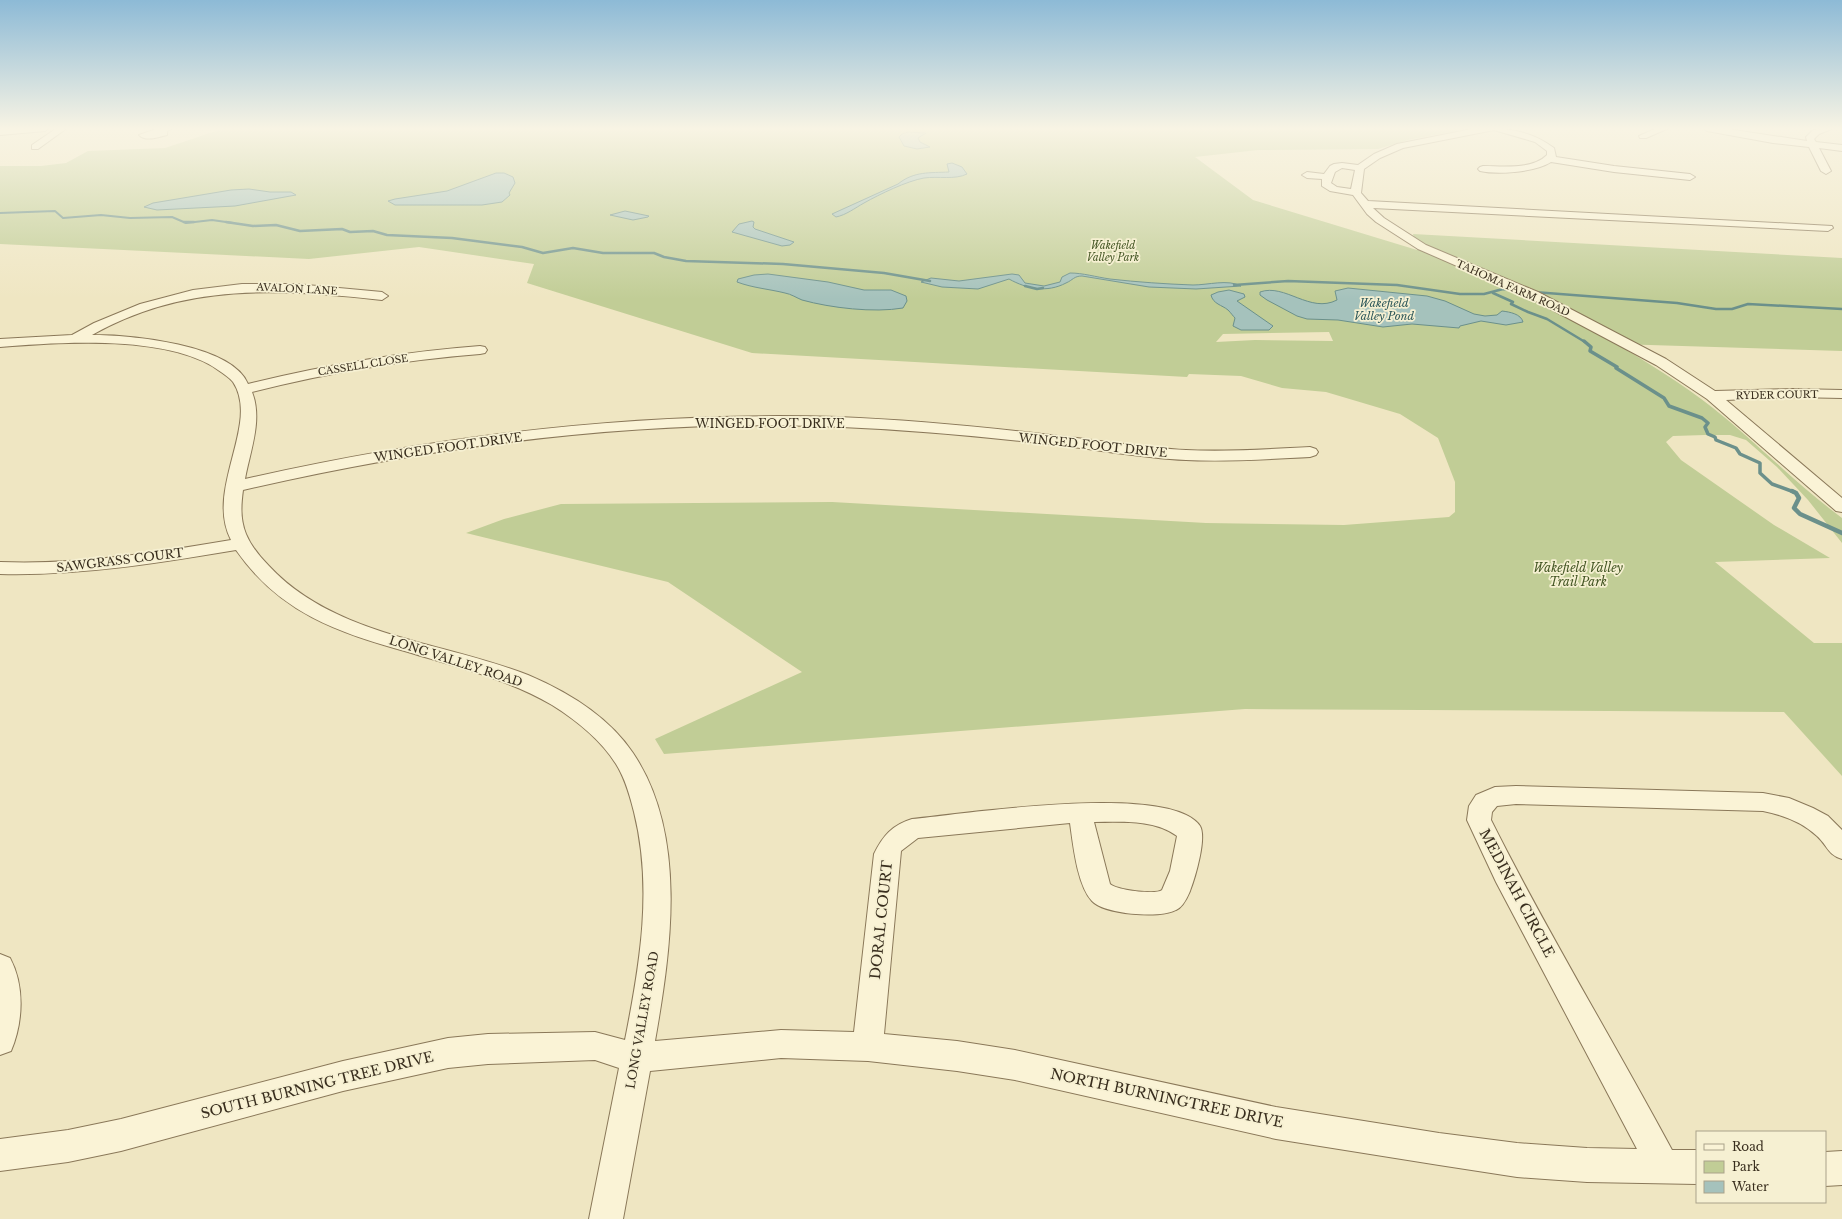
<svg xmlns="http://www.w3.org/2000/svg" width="1842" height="1219" font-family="'Libre Baskerville',serif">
<rect width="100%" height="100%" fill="#efe6c2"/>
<path fill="#c1cd96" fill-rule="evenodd" d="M234 128H1471L1408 140 1378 149 1258 150 1195 157 1253 200 1417 250 1413 234 1842 258V351L1617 344C1649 364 1683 384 1713 408 1757 443 1796 484 1842 518V543L1808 500 1777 467 1746 440 1730 435H1705L1673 436 1666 442 1681 460 1774 525 1830 558 1715 562 1814 643H1842V776L1784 712 1245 709 664 754 655 739 802 672 668 582 466 533 504 519 561 504 832 502 1206 523 1344 525 1449 517 1455 512V482L1438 438 1400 414 1326 392 1282 388 1241 376 1189 374 1187 377 752 353 527 283 534 264 419 247 309 259 0 244V166H41L66 163 88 151 165 148 213 132ZM1329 332 1333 341 1255 340 1216 342 1223 334Z"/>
<g fill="#a5c2bc" stroke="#6b908b">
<polygon points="908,132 926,133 918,138 920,142 930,147 917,149 904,146 899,137 902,134"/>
<path d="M952 163 962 167 967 174C955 180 938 176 924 178 907 181 880 194 864 203 855 208 846 215 836 217L832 214 898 184C914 171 930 173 949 172L947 164Z"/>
<polygon points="496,173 504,173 513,177 515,183 509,193 510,195 502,202 482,205 395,205 388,201 395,199 447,191"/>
<polygon points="249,189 270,192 291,192 296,195 235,206 157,210 144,207 153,203 231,190"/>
<polygon points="625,211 649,216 648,217 633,220 610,215"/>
<polygon points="752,221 754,222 753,227 755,229 794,242 790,245 782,246 732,232 739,224"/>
<path d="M1070 273C1083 273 1096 277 1110 279 1137 282 1165 284 1193 285 1208 285 1228 279 1241 286L1196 289 1149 287 1082 276C1074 276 1073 280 1066 283 1047 293 1027 289 1009 279L978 289 942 287 921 282 931 278 959 281 1012 274 1019 275 1025 283 1044 286 1060 282 1062 277Z"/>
<path d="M768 274 828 282 864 290H891L906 296 907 301 903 308C874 313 831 308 802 300 797 298 791 294 785 293 769 289 753 288 737 282L738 279 754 275Z"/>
<path d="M1348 288 1427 296 1445 301 1474 314 1485 316 1497 315 1502 311C1510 312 1521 314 1523 322L1506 325 1481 321 1460 326 1459 328 1412 324 1383 327 1338 320 1307 319 1297 316 1267 300 1260 295V292C1285 283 1310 314 1337 300L1335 291Z"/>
<path d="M1229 290 1244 294 1245 297 1237 301 1273 326 1269 330H1241L1233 326 1235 318C1233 316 1231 313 1228 310 1222 305 1213 304 1211 295L1218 292Z"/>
</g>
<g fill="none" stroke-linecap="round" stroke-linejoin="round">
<polyline stroke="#6b908b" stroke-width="2" points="0,213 55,211 63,218 101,215 130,218 172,217 186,223 212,220 233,223"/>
<g stroke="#6b908b" stroke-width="2.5">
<polyline points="184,222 194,222"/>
<polyline points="226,222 253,226 276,225 300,231 342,229 350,232 373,231 387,235 452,238 522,247 543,253 573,248 603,253 654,253 664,257 686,261 783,264 884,273 930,281"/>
<polyline points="1234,285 1288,281 1397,285 1460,294 1484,294 1503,289 1519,291"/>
<polyline points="1025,286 1037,289 1043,288"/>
<polyline points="1534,292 1677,303 1716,309 1732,309 1748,304 1842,309"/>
<polyline points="1493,293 1513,302 1511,304 1528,312 1547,319 1585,342"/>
</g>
<polyline stroke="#6b908b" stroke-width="3.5" points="1584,341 1591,347 1590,351 1617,367 1616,368 1664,398 1669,406 1702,418 1708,423 1705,427 1708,434 1715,437 1716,440 1736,448 1740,454 1760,463 1760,473 1772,484 1794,492"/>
<polyline stroke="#6b908b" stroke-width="4.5" points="1792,491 1796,493 1799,498 1794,508 1800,514 1842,533"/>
<defs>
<g id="minor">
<polygon points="16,128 49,128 45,131 0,135 0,129"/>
<polygon points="57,128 67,128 38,149 32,149 32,145"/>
<path d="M159 128H173L167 131V135C158 137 146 142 139 135Z"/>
<path d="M1477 128C1506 128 1530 130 1554 148L1556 157 1614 166 1690 174 1695 177 1690 180 1614 172 1551 162C1536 172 1498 175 1480 171L1478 169 1480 167 1483 166C1502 166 1532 170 1547 155V151L1535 142 1494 130 1403 148 1380 158 1364 169 1361 193 1368 201 1832 226 1833 228 1828 231 1373 208 1384 218 1426 245 1538 292 1666 359 1715 391 1793 389 1842 390V398L1793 397 1726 400 1842 498V512L1836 511 1707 399 1656 365 1530 298 1418 249 1376 222 1367 214 1353 195 1330 191 1322 186V179L1307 178 1302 175 1307 172 1324 174 1330 166 1334 164 1342 163 1358 165 1374 154 1397 144ZM1342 168 1355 170 1351 189 1337 187 1331 183 1335 172Z"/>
<polygon points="1657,128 1669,128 1646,138 1640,138 1639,136"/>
<polygon points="1703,128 1721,128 1807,141 1806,137 1813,130 1834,128 1819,134 1814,139 1816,142 1842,145 1842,151 1819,148 1831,171 1826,174 1821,171 1809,147 1773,143 1707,131"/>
<path d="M242 284H296L382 292 388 296 382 300C280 289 185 282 92 335 130 335 232 344 248 384 325 365 401 352 480 346L485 347 487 350 485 353 480 354C403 360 327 373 252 392 263 420 250 451 245 479 440 435 637 411 838 417 911 420 985 427 1058 436 1100 440 1143 448 1186 450 1227 452 1269 449 1310 447L1316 449 1318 452 1316 455 1310 457C1269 459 1227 462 1186 460 1143 458 1100 450 1057 445 986 437 914 430 842 427 640 418 439 445 243 490 241 505 240 519 246 534 251 546 260 557 269 566 335 637 442 641 528 675 568 692 608 716 633 753 688 835 671 950 655 1041L781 1030 854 1032 874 854C883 836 892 825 912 819 963 814 1170 782 1200 826 1207 838 1195 878 1190 891 1187 898 1183 907 1176 910 1160 919 1104 914 1092 901 1077 885 1073 844 1070 823L918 838 901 851 884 1034 957 1041 1015 1050 1276 1107 1439 1133 1517 1143 1587 1148 1637 1149 1496 882 1467 820 1469 806 1476 795 1495 787 1516 786 1763 793 1789 798 1813 808 1828 816 1842 830V859C1827 854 1828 846 1817 836 1802 822 1783 815 1763 811L1516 804 1497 806 1492 812 1491 820C1547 932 1613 1040 1672 1150H1697V1184L1587 1182 1517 1177 1439 1165 1276 1139 1015 1080 957 1071 868 1061 781 1058 650 1071 623 1219H589L619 1068 595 1060 488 1064 448 1068 343 1091 121 1151 68 1162 0 1171V1139L68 1130 121 1119 343 1061 448 1038 488 1034 595 1032 625 1040C640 964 653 888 634 812 630 796 625 778 616 764 601 740 576 720 552 705 508 679 457 667 408 652 337 632 280 613 236 550 158 563 80 576 0 574V562C78 565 154 553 231 540 212 503 235 461 240 423 242 409 241 394 233 382 230 378 225 375 221 372 172 334 60 342 0 347V339L72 335 94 323 140 304 193 290ZM1094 822C1121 822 1154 819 1177 836L1170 871 1162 890C1156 895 1116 890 1110 884Z"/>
<path d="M0 954 10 958C25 986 23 1023 11 1051L0 1055Z"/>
<polygon points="1842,1151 1842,1185 1825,1186 1825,1152"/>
</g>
</defs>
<use href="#minor" stroke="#8a7859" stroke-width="2"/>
<use href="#minor" fill="#faf3d6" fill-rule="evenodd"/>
</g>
<linearGradient id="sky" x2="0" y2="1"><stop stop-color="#8dbad6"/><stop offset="0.43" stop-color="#f8f4e4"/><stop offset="1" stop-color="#f8f4e4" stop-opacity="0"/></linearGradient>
<rect width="1842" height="299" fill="url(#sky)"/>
<g text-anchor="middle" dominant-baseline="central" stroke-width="3.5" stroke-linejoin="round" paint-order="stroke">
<g font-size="10" font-style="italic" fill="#445624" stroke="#f6f0d2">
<text x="1113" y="245">Wakefield<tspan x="1113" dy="12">Valley Park</tspan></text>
</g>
<g font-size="10" fill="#392e1e" stroke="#f6f0d2">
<text transform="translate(1513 288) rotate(24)">TAHOMA FARM ROAD</text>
<text transform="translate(297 289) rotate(3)">AVALON LANE</text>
<text transform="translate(363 365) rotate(-9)">CASSELL CLOSE</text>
<text transform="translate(1777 395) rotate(-1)">RYDER COURT</text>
</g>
<g font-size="11" font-style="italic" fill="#2c5759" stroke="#f6f0d2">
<text x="1384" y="303">Wakefield<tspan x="1384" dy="13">Valley Pond</tspan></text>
</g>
<g font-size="12" fill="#392e1e" stroke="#f6f0d2">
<text x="770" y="423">WINGED FOOT DRIVE</text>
<text transform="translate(1093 445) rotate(6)">WINGED FOOT DRIVE</text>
<text transform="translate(448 447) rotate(-8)">WINGED FOOT DRIVE</text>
<text transform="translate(120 560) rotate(-7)">SAWGRASS COURT</text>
<text transform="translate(456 661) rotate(18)">LONG VALLEY ROAD</text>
<text transform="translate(642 1020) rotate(-80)">LONG VALLEY ROAD</text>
</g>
<g font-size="12" font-style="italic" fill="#445624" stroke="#f6f0d2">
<text x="1578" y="567">Wakefield Valley<tspan x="1578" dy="14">Trail Park</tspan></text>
</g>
<g font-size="14" fill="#392e1e" stroke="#f6f0d2">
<text transform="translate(1517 893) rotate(62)">MEDINAH CIRCLE</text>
<text transform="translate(881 920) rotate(-84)">DORAL COURT</text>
<text transform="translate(317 1085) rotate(-14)">SOUTH BURNING TREE DRIVE</text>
<text transform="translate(1167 1098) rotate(12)">NORTH BURNINGTREE DRIVE</text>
</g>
</g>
<rect x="1696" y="1131" width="130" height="72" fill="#f6f0d2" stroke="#aaa28a"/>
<rect x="1704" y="1144" width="20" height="6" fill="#faf3d6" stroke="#aaa28a"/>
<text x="1732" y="1151" font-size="12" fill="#392e1e">Road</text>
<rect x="1704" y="1161" width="20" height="12" fill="#c1cd96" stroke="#aaa28a"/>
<text x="1732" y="1171" font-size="12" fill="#392e1e">Park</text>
<rect x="1704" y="1181" width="20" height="12" fill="#a5c2bc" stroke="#aaa28a"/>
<text x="1732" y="1191" font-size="12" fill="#392e1e">Water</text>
</svg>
